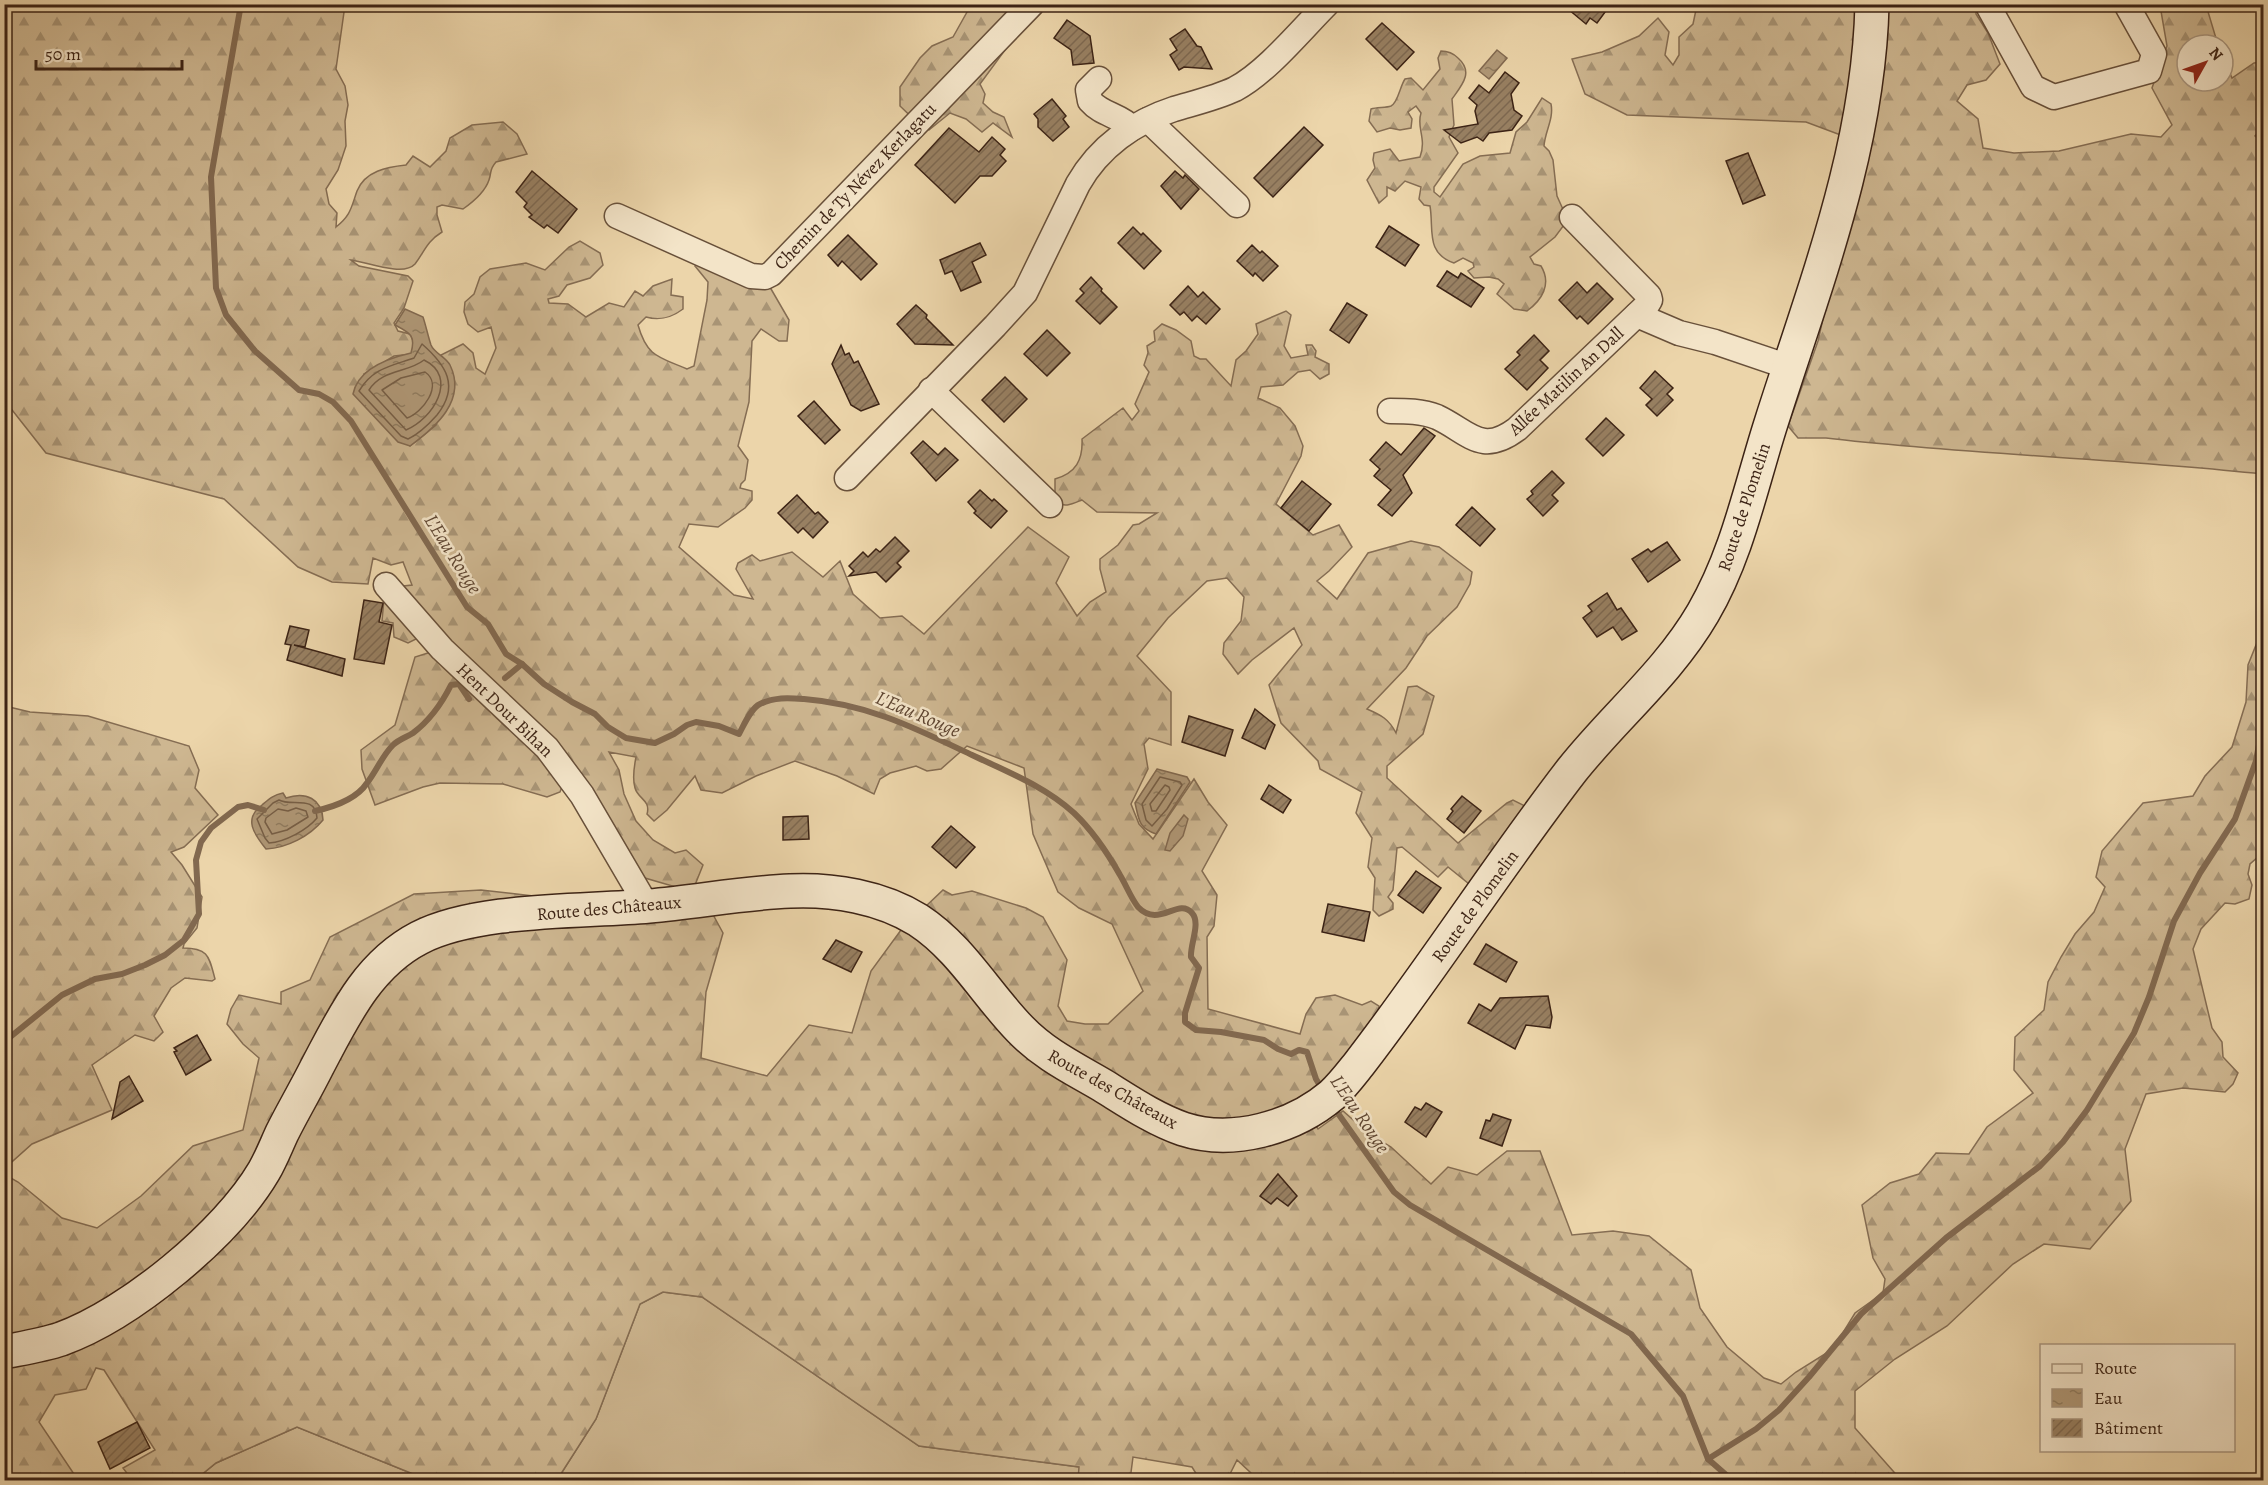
<svg xmlns="http://www.w3.org/2000/svg" width="2268" height="1485" font-family="Alegreya,serif">
<defs>
<pattern id="forest-firs" width="22" height="20" patternUnits="userSpaceOnUse" patternTransform="scale(1.5)"><rect width="22" height="20" fill="#ceb791"/><path d="M5 1l3.5 6h-7zM16 11l3.5 6h-7z" fill="#a89475"/></pattern>
<pattern id="water-ripples" width="26" height="14" patternUnits="userSpaceOnUse" patternTransform="scale(1.5)"><rect width="26" height="14" fill="#b09877"/><path d="M2 4q2-2 4 0t4 0M15 11q2-2 4 0t4 0" fill="none" stroke="#907c60"/></pattern>
<pattern id="building-hatch" width="6" height="6" patternUnits="userSpaceOnUse" patternTransform="scale(1.5)"><rect width="6" height="6" fill="#988062"/><path d="M-1 1l2-2M0 6l6-6M5 7l2-2" fill="none" stroke="#7d6850"/></pattern>
</defs>
<rect width="100%" height="100%" fill="#ecd5aa"/>
<filter id="stains"><feTurbulence type="fractalNoise" baseFrequency=".00333" numOctaves="4"/><feColorMatrix values="0 0 0 0 .2 0 0 0 0 .09 0 0 0 0 .02 0 0 0 .5 -.17"/></filter>
<radialGradient id="worn" r=".72"><stop offset=".6" stop-color="#630" stop-opacity="0"/><stop offset="1" stop-color="#630" stop-opacity=".3"/></radialGradient>
<g fill="#ceb791" stroke="#856d53" stroke-width="1.5">
<polygon points="663,1292 702,1297 919,1446 1080,1467 1078,1480 557,1480 596,1419 640,1304"/>
<polygon points="297,1427 428,1480 195,1480 216,1463"/>
</g>
<g fill="url(#forest-firs)" stroke="#856d53" stroke-width="1.5">
<path d="M5 5H345L336 69 345 86 348 105 345 121 346 146 338 170 326 189 329 204 337 213 336 227C351 215 351 208 357 191 365 171 387 167 406 165L413 156 430 167 446 151 450 138 472 125 503 122 517 134 527 154 496 162C489 170 492 171 489 180 485 192 473 202 463 209L442 205 437 207V215L442 232C426 242 425 251 415 264 403 277 367 262 351 260L359 266 408 276 413 281 404 308 394 323 398 331 410 334 414 343 412 354 394 356 364 374 410 446 436 425 447 363 441 355 463 344 473 353 476 368 485 374 496 348 491 327 478 332 468 324 464 312 465 302 474 294 480 277 490 269 526 263 545 270 569 247 580 241 600 253 603 265 590 278 567 285 559 296 548 299 549 303 568 304 586 317 609 303 624 307 635 291 643 296 653 286 672 279 671 295 683 297V309C671 318 660 321 646 317L638 325C647 357 659 357 687 369L694 366 707 300 708 282 695 266 700 261 767 282 789 320 787 341H779L761 329 752 341 749 402 738 446 748 460 745 480 741 484 740 488 752 491V500L745 508 718 527 689 524 679 547 734 595 753 599 736 569 738 563 752 555 760 561 792 552 823 577 840 561 853 594 880 618 902 616 924 634 1028 527 1069 557 1056 583 1077 616 1090 602 1106 592 1100 569V559L1118 545 1133 525 1139 524 1157 513 1097 512 1082 500C1072 504 1065 508 1055 502V479C1076 473 1083 460 1082 439L1123 408 1132 420 1139 411 1135 404 1149 372 1144 365 1148 353 1147 346 1155 341 1154 331 1162 324 1176 330 1191 341 1194 356 1200 359H1206L1231 386 1236 360 1246 351 1258 334 1256 324 1286 311 1291 315 1284 346 1291 358 1308 355 1306 345H1312L1316 351 1315 357 1329 364V374L1320 379 1310 370 1298 372 1283 385 1261 387 1258 398 1280 408 1295 426 1303 446 1301 456 1276 504 1313 535 1339 525 1352 547 1329 571 1317 581 1337 599 1368 553 1411 541 1439 547 1472 572 1470 584 1457 607 1427 636 1406 668 1367 709C1381 715 1389 719 1396 733L1408 687 1417 686 1434 696 1423 734 1387 766V778L1458 843 1507 803 1513 800 1525 806 1474 888 1448 867 1438 877 1402 847 1397 848 1393 890 1388 897 1393 903V909L1379 916 1373 910 1375 878 1368 867 1372 838 1356 813 1362 792 1320 769 1318 761 1281 723 1269 685 1302 645 1294 628 1252 660 1238 674 1223 654 1224 643 1241 621 1244 597 1227 578 1207 581 1168 618 1137 656 1171 692V745L1149 738 1144 744 1148 769 1131 804 1139 824 1153 839 1194 779 1208 802 1227 825 1202 871 1217 895 1214 926 1207 937 1208 1009 1300 1034 1306 1014 1316 998 1335 995 1362 1005 1371 1001 1379 1006 1375 1026 1326 1085 1299 1098 1318 1129 1343 1111 1368 1133 1391 1147 1431 1184 1448 1167 1477 1175 1507 1151H1540L1572 1235 1613 1231 1649 1236 1691 1270 1700 1308 1727 1347 1764 1378 1781 1384 1796 1372 1833 1349 1855 1313 1883 1293 1885 1279 1873 1258 1862 1205 1890 1183 1919 1174 1936 1153 1969 1154 1987 1127 2033 1093 2014 1070 2015 1037 2044 1010 2048 982 2061 957 2075 934 2094 912 2105 887 2096 877 2102 851 2143 803 2193 796 2205 776 2232 747 2246 702 2248 665 2258 640 2259 601 2263 585V856L2258 857 2250 864 2248 874 2252 885 2249 899 2235 904 2225 903 2201 929 2193 949 2212 1028 2222 1042 2223 1057 2238 1073 2233 1084 2225 1092 2183 1088 2146 1094 2125 1149 2131 1201 2090 1249 2044 1244 2013 1264 1947 1326 1895 1359 1855 1391V1428L1901 1480H1249L1251 1473 1237 1460 1227 1480H1200L1192 1467 1133 1457 1130 1480H1078L1079 1467 919 1446 702 1297 663 1292 640 1304 596 1419 557 1480H428L297 1427 216 1463 195 1480H132L123 1468 155 1450 104 1370 96 1368 86 1389 55 1395 39 1422 78 1480H5L4 1174 18 1182 62 1218 97 1228 141 1196 193 1146 243 1130 259 1058 243 1044 227 1024 231 1009 239 995 281 1004V992L310 980 330 937 414 894 481 890 585 902 711 911 723 933 706 992 701 1058 767 1076 809 1025 852 1033 871 971 901 930 943 890 952 895 972 891 1026 908 1043 917 1067 960 1058 1006 1067 1021 1085 1024H1108L1143 991 1112 924 1079 908 1058 892 1033 834 1024 768 967 746 941 769 927 771 916 766 890 773 880 779 874 794 837 776 795 761 756 776 722 793 701 790 695 776 667 810 654 821 647 814C651 800 638 799 635 788 632 778 634 767 636 757L609 752 619 770 624 794 636 821 653 840 675 853 686 850 703 865 695 885 686 890 645 878 565 779 560 792 547 797 503 784 440 783 423 787 375 805 362 769 361 750 395 725 415 657 431 652 420 637 408 643 394 637 393 623 382 621 385 588 412 585 403 562 391 565 373 558 368 584 332 582 298 567 224 499 46 453 5 401Z"/>
<polygon points="971,5 1038,5 980,84 985,94 983,103 993,112 1004,117 1012,137 993,123 982,132 966,119 950,113 929,130 923,128 900,106 900,87 920,58 932,46 953,37"/>
<path d="M1697 5H1976V14L1988 33 2000 64 1986 80 1967 85 1957 101 1978 119 1983 148 2014 153 2059 151 2131 134 2161 137 2172 125 2152 88 2167 46 2161 11 2155 5H2206L2218 45H2187V81H2223V57L2232 78 2254 63 2263 62V127L2255 136 2261 141 2264 140 2263 474C2118 458 1971 455 1826 438H1798L1788 426 1818 341 1862 143 1806 122 1627 115 1585 94 1572 59 1602 52 1639 36 1658 18 1669 32 1665 55 1673 65 1679 55V37L1693 24Z"/>
<path d="M1441 51C1448 51 1453 53 1458 58 1474 72 1462 85 1452 99L1454 125 1449 137 1458 153 1434 187V192L1440 197 1463 164 1480 156 1510 153 1516 132 1527 122 1542 98 1551 104C1554 119 1545 131 1544 146L1549 151 1553 160 1557 196 1566 216 1564 225 1555 237 1530 257 1534 264 1541 266C1552 284 1542 300 1527 311L1514 309 1497 294 1504 284 1498 279 1489 277 1474 278 1468 271 1474 267 1473 263 1463 258 1454 263C1425 253 1434 229 1430 206L1424 205 1419 199 1421 187 1405 181 1395 191 1387 187V196L1379 203 1367 180 1375 168 1373 160 1374 153 1390 149 1399 161 1420 157C1427 138 1416 128 1421 113L1416 106 1408 112 1412 119 1411 128 1400 130 1390 128 1377 132 1369 121 1371 109C1377 107 1386 108 1391 106 1398 103 1400 86 1405 79L1411 78 1423 90 1440 69 1438 58Z"/>
<path d="M5 706 30 712 88 716 189 746 199 770 195 788 218 815 184 847 171 852 182 865 202 897 197 928 184 944 183 948C209 948 209 957 215 979L212 981 185 978 171 988 154 1016 163 1032 154 1041 135 1035 92 1065 112 1110 32 1144 5 1168Z"/>
</g>
<g fill="url(#water-ripples)" stroke="#826950" stroke-width="1.5">
<polygon points="1497,50 1507,58 1489,79 1479,71"/>
<path d="M405 309 423 317C426 326 428 336 431 345 434 353 446 357 450 365 467 400 436 427 410 446L398 442 353 394C358 369 389 358 411 353 416 335 410 333 395 325Z"/>
<path d="M1157 769 1187 777 1190 782 1156 834C1138 828 1139 819 1135 803Z"/>
<path d="M283 793 286 798C306 791 322 799 323 820 310 836 287 848 266 849 254 834 243 819 262 805 269 799 273 795 283 793Z"/>
<polygon points="1184,815 1188,819 1183,836 1170,851 1165,850 1170,833"/>
</g>
<g fill="none" stroke-linecap="round" stroke-linejoin="round">
<g stroke="#765e46" stroke-width="1.5">
<path d="M422 344C446 365 460 386 437 415 429 424 419 434 408 439L401 436 359 391C373 368 391 366 414 358Z"/>
<path d="M424 360C459 377 433 419 406 430L369 390C382 369 408 373 424 360Z"/>
<path d="M425 372C444 385 422 413 407 418L382 390 401 378Z"/>
<polygon points="1160,777 1180,782 1182,785 1167,809 1152,826 1146,820 1142,804"/>
<polygon points="1165,785 1169,787 1170,790 1156,811 1152,811 1150,804"/>
<path d="M279 800C291 807 316 794 317 818 307 830 285 842 269 843L265 838 257 819 273 803Z"/>
<polygon points="296,808 306,811 308,817 287,830 272,834 265,822 266,818 278,809 288,811"/>
</g>
<g stroke="#826950" stroke-width="6">
<path d="M241 4 211 177 216 288 226 315 255 351 299 390 319 394 333 402 351 421 467 607 488 624 506 654 522 664 544 684 572 702 595 714 608 727 626 738 655 743 674 734 687 725 696 722 719 726 739 734C744 725 751 708 760 704 775 697 788 698 804 699 868 704 915 728 972 755 1008 772 1044 786 1074 813 1093 831 1107 852 1120 875 1126 885 1131 898 1138 907 1159 929 1178 897 1192 913 1201 923 1190 944 1191 957L1199 968 1185 1013V1022L1196 1030 1221 1032 1264 1040 1278 1049 1291 1054 1299 1050 1307 1052 1316 1079 1322 1089"/>
<polyline points="505,678 522,664"/>
<path d="M315 811C333 807 356 800 367 783 377 770 382 756 393 745 399 739 407 737 413 733 429 721 442 703 451 685L459 684 469 699"/>
<polyline points="4,1042 62,995 95,979 122,974 145,965 165,955 184,940 199,914 196,860 201,842 211,828 238,807 248,805 264,810"/>
<polyline points="1332,1105 1394,1192 1410,1205 1631,1334 1683,1396 1708,1459 1732,1480"/>
<polyline points="1708,1459 1756,1429 1779,1410 1809,1377 1861,1314 1946,1238 2040,1166 2063,1142 2087,1110 2134,1033 2149,997 2174,921 2200,873 2235,819 2256,761 2264,717"/>
</g>
</g>
<g fill="url(#building-hatch)" stroke="#3c2315" stroke-width="1.5">
<polygon points="1562,4 1611,4 1597,23 1590,18 1586,24"/>
<polygon points="1067,20 1090,36 1094,63 1073,65 1071,50 1054,38"/>
<polygon points="1382,23 1414,52 1397,70 1366,39"/>
<polygon points="1185,29 1197,46 1201,47 1212,69 1184,67 1179,70 1170,55 1177,50 1170,39"/>
<polygon points="1505,72 1519,83 1511,94 1514,110 1522,116 1512,130 1489,133 1483,141 1477,137 1461,143 1444,130 1478,124 1475,111 1477,105 1469,98 1479,85 1489,93"/>
<polygon points="1052,99 1066,116 1063,119 1069,127 1053,141 1038,127 1038,119 1034,114"/>
<polygon points="1304,127 1323,145 1273,197 1254,178"/>
<polygon points="949,128 979,152 992,137 1005,149 1000,155 1006,161 992,176 980,176 955,203 915,165"/>
<polygon points="1748,153 1765,195 1743,204 1726,161"/>
<polygon points="532,171 577,209 558,233 547,225 544,228 529,217 532,215 524,207 527,203 516,192"/>
<polygon points="1175,171 1183,178 1185,175 1199,189 1181,209 1161,186"/>
<polygon points="1389,226 1419,245 1405,266 1376,247"/>
<polygon points="1133,227 1141,235 1143,233 1161,251 1144,269 1118,243"/>
<polygon points="848,235 877,264 861,280 842,261 838,266 828,255"/>
<polygon points="980,243 986,255 972,262 981,282 961,291 952,271 945,274 940,260"/>
<polygon points="1252,245 1260,253 1262,251 1278,266 1263,281 1255,273 1253,276 1237,261"/>
<polygon points="1447,271 1458,278 1461,273 1484,288 1471,307 1437,286"/>
<polygon points="1091,277 1102,289 1101,291 1117,307 1100,324 1076,301 1084,293 1080,289"/>
<polygon points="1577,282 1587,293 1597,283 1613,299 1588,324 1580,316 1577,319 1559,300"/>
<polygon points="1188,286 1198,297 1203,292 1220,309 1206,324 1197,316 1192,321 1184,312 1180,315 1170,305"/>
<polygon points="1347,303 1367,315 1349,343 1330,330"/>
<polygon points="916,305 927,315 926,318 953,345 915,344 897,324"/>
<polygon points="1047,330 1070,353 1047,376 1024,354"/>
<polygon points="1534,335 1549,351 1540,360 1548,368 1527,390 1505,369 1520,355 1517,352"/>
<polygon points="841,345 845,355 849,353 854,363 858,361 879,404 861,411 851,405 832,364"/>
<polygon points="1655,371 1673,388 1667,394 1673,400 1657,416 1646,405 1652,399 1640,388"/>
<polygon points="1005,377 1027,399 1004,422 982,400"/>
<polygon points="814,401 840,430 825,444 798,416"/>
<polygon points="1606,418 1624,435 1603,456 1586,439"/>
<polygon points="1424,428 1435,436 1403,475 1412,493 1392,516 1378,505 1391,490 1374,476 1380,469 1370,460 1386,442 1401,455"/>
<polygon points="923,441 938,455 945,448 958,460 936,481 911,453"/>
<polygon points="1552,471 1564,483 1552,495 1558,501 1543,516 1527,499 1533,494 1531,491"/>
<polygon points="1302,481 1331,504 1309,531 1281,508"/>
<polygon points="980,490 992,501 994,499 1007,511 991,528 974,513 976,511 968,502"/>
<polygon points="797,495 815,514 818,512 828,522 813,538 803,528 798,533 778,513"/>
<polygon points="1472,507 1495,529 1480,546 1456,525"/>
<polygon points="895,537 909,551 897,563 901,567 886,582 876,572 849,576 854,571 849,566 863,552 868,557 876,549 880,552"/>
<polygon points="1667,542 1680,560 1648,582 1632,559 1648,549 1651,552"/>
<polygon points="1607,593 1617,610 1621,608 1637,631 1622,640 1613,627 1597,637 1583,618 1592,611 1588,606"/>
<polygon points="364,600 383,603 379,622 392,625 384,664 354,659"/>
<polygon points="290,626 309,630 305,647 294,645 345,659 342,676 287,660 291,645 285,644"/>
<polygon points="1255,709 1275,725 1265,749 1242,738"/>
<polygon points="1189,716 1233,730 1225,756 1182,742"/>
<polygon points="1269,785 1291,800 1283,813 1261,799"/>
<polygon points="1462,796 1481,811 1464,833 1447,819 1453,811 1451,809"/>
<polygon points="808,816 809,839 783,840 783,817"/>
<polygon points="951,826 975,847 956,868 932,847"/>
<polygon points="1416,871 1441,888 1423,913 1398,895"/>
<polygon points="1328,904 1370,912 1364,941 1322,932"/>
<polygon points="836,940 862,952 851,972 823,959"/>
<polygon points="1486,944 1517,962 1506,982 1474,964"/>
<polygon points="1548,996 1552,1017 1550,1028 1526,1025 1515,1049 1468,1023 1479,1004 1491,1011 1500,998"/>
<polygon points="197,1035 211,1060 186,1075 174,1052 177,1051 174,1048"/>
<polygon points="129,1076 143,1101 112,1119 120,1082"/>
<polygon points="1426,1103 1442,1112 1426,1137 1405,1122 1415,1107 1421,1110"/>
<polygon points="1493,1114 1511,1120 1502,1146 1480,1138 1486,1120 1490,1121"/>
<polygon points="1278,1174 1297,1196 1288,1206 1277,1198 1271,1204 1260,1196"/>
<polygon points="137,1422 150,1448 110,1469 98,1442"/>
</g>
<g fill="none" stroke-linecap="round" stroke-linejoin="round">
<defs>
<g id="street">
<polyline points="1987,4 2033,87 2054,97 2149,71 2154,54 2126,4"/>
<path d="M1099 79 1088 90 1090 101C1102 115 1120 115 1132 128"/>
<polyline points="1148,120 1237,205"/>
<polyline points="617,216 751,276 765,277 771,274 1032,4"/>
<polyline points="1637,315 1679,333 1715,342 1789,367"/>
<polyline points="931,390 1050,505"/>
<path d="M1390 411C1406 411 1422 411 1437 417 1469 432 1481 456 1517 429L1647 305 1650 300 1649 296 1572 217"/>
<path d="M847 478 995 326 1025 293 1078 184C1099 147 1134 122 1174 109 1194 103 1216 98 1235 89 1266 73 1301 30 1327 4"/>
<polyline points="386,585 442,649 547,748 582,795 647,906"/>
</g>
<path id="secondary" d="M4 1352C24 1348 43 1345 61 1339 130 1314 227 1234 264 1171 271 1159 276 1146 282 1133 293 1111 306 1089 317 1067 343 1018 367 965 419 938 477 908 582 912 649 906 696 902 742 893 790 891 833 889 881 897 918 920 961 948 985 993 1020 1029 1044 1054 1073 1068 1102 1085 1128 1101 1154 1119 1183 1129 1232 1145 1293 1128 1332 1095 1342 1086 1351 1074 1359 1064 1433 968 1498 866 1572 770 1615 716 1668 673 1703 613 1738 553 1751 485 1772 420 1815 285 1869 148 1872 4"/>
</defs>
<use href="#street" stroke="#68503a" stroke-width="27"/>
<use href="#secondary" stroke="#3c2315" stroke-width="36"/>
<use href="#street" stroke="#f3e4c8" stroke-width="24"/>
<use href="#secondary" stroke="#f3e4c8" stroke-width="33"/>
</g>
<g text-anchor="middle" dominant-baseline="central" stroke-width="5" stroke-linejoin="round" paint-order="stroke">
<g font-size="18" fill="#3c2315" stroke="#f3e4c8">
<text transform="translate(855 186) rotate(-46)">Chemin de Ty Névez Kerlagatu</text>
<text transform="translate(1566 381) rotate(-43)">Allée Matilin An Dall</text>
<text transform="translate(1744 507) rotate(-72)">Route de Plomelin</text>
<text transform="translate(505 710) rotate(44)">Hent Dour Bihan</text>
<text transform="translate(1475 906) rotate(-54)">Route de Plomelin</text>
<text transform="translate(609 908) rotate(-5)">Route des Châteaux</text>
<text transform="translate(1113 1089) rotate(29)">Route des Châteaux</text>
</g>
<g font-size="20" font-style="italic" fill="#5f4632" stroke="#f3e4c8">
<text transform="translate(453 554) rotate(58)">L'Eau Rouge</text>
<text transform="translate(918 714) rotate(23)">L'Eau Rouge</text>
<text transform="translate(1360 1114) rotate(56)">L'Eau Rouge</text>
</g>
</g>
<rect width="2268" height="1485" fill="none" stroke="#ecd5aa" stroke-width="24"/>
<rect x="6" y="6" width="2256" height="1473" fill="none" stroke="#3c2315" stroke-width="3"/>
<rect x="12" y="12" width="2244" height="1461" fill="none" stroke="#3c2315" stroke-width="1.5"/>
<rect x="2040" y="1344" width="195" height="108" fill="#f3e4c8" stroke="#aa9780" stroke-width="1.5"/>
<rect x="2052" y="1364" width="30" height="9" fill="#f3e4c8" stroke="#aa9780" stroke-width="1.5"/>
<text x="2094" y="1374" font-size="18" fill="#3c2315">Route</text>
<rect x="2052" y="1389" width="30" height="18" fill="url(#water-ripples)" stroke="#aa9780" stroke-width="1.5"/>
<text x="2094" y="1404" font-size="18" fill="#3c2315">Eau</text>
<rect x="2052" y="1419" width="30" height="18" fill="url(#building-hatch)" stroke="#aa9780" stroke-width="1.5"/>
<text x="2094" y="1434" font-size="18" fill="#3c2315">Bâtiment</text>
<g transform="translate(2205 63) rotate(50)"><circle r="28" fill="#f3e4c8" stroke="#aa9780" stroke-width="1.5"/>
<path d="M0-4.5L10 22L0 15L-10 22Z" fill="#8f2418"/>
<text y="-9" font-size="16" font-weight="bold" text-anchor="middle" fill="#3c2315">N</text>
</g>
<path d="M36 60v9h146v-9" fill="none" stroke="#3c2315" stroke-width="3"/>
<text x="45" y="60" font-size="18" fill="#3c2315" stroke="#f3e4c8" stroke-width="4.5" paint-order="stroke">50 m</text>
<rect width="100%" height="100%" filter="url(#stains)"/>
<rect width="100%" height="100%" fill="url(#worn)"/>
</svg>
